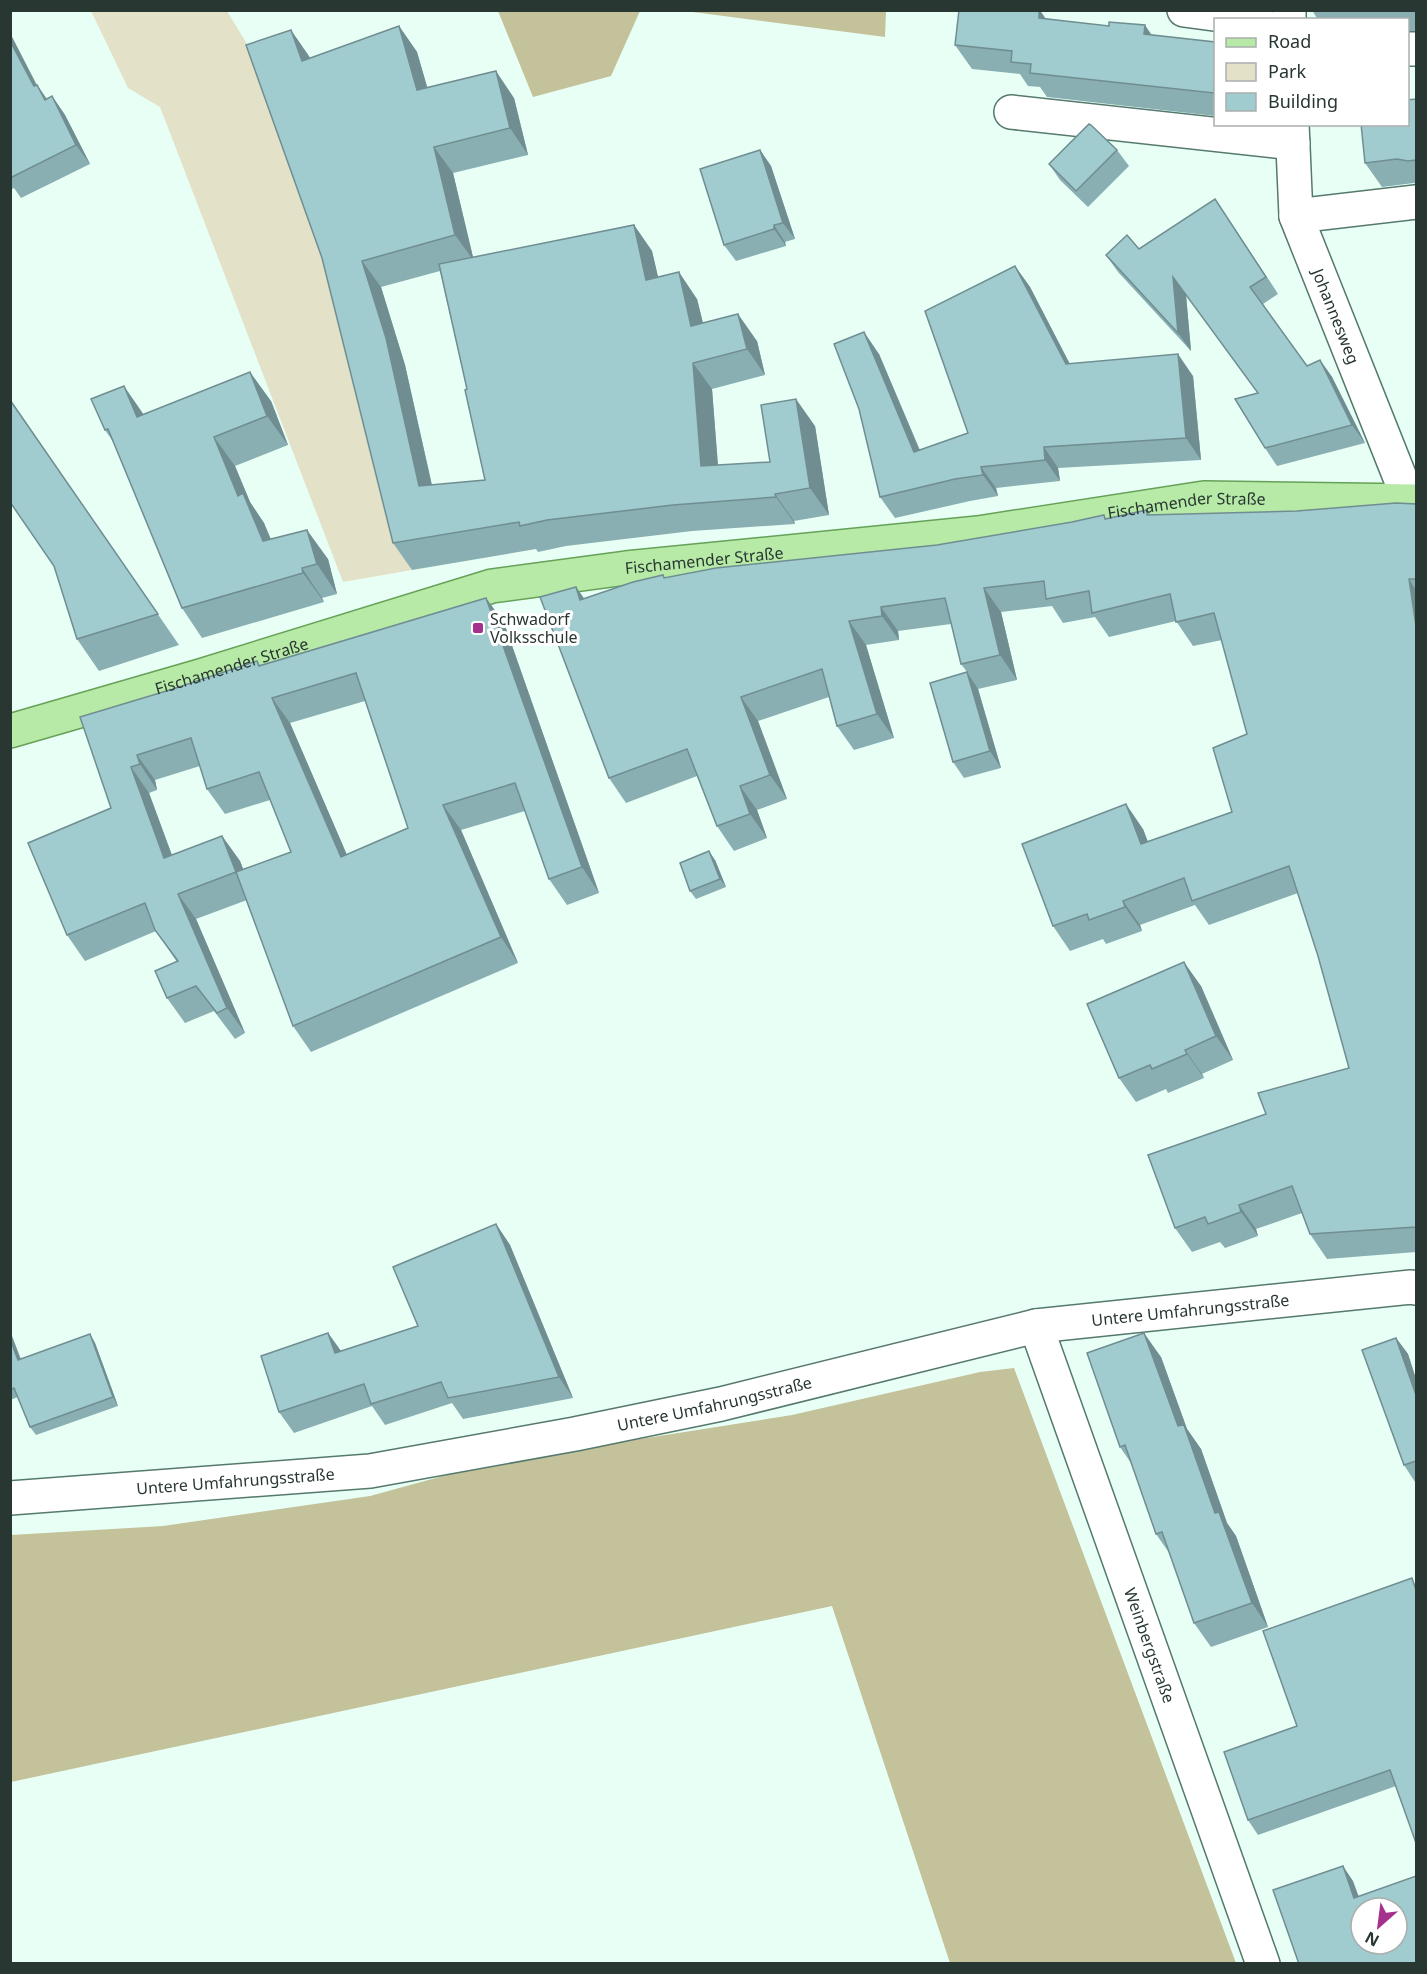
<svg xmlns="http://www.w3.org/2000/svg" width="1427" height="1974" font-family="'Noto Sans',sans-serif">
<rect width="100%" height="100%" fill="#e8fff6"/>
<polygon fill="#e3e2c9" points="91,11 227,11 264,72 341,284 412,570 343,582 160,107 128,88"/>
<g fill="#c3c29b">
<polygon points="498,11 640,11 611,76 533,97"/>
<polygon points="685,11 886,11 885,37"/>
<polygon points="1014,1368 1236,1963 950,1963 832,1606 11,1782 11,1535 163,1526 370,1496 494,1462 792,1415 980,1372"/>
</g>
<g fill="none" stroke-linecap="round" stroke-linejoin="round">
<defs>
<g id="minor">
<polyline points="1184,10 1258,20"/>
<polyline points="1289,10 1289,20"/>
<polyline points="1408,49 1416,49"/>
<polyline points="1011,112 1293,143"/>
<path id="s1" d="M1292 124 1296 216 1409 500"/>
<polyline points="1296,216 1416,202"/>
<path id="s2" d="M1036 1326 1263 1964"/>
<path id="s3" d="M10 1498 370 1471 575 1434 721 1404 1036 1326 1411 1287 1416 1288"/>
</g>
<g id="major">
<path id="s4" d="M10 731 200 676 492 586 626 568 978 533 1204 498 1416 501"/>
</g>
</defs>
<use href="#minor" stroke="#55796d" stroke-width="36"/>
<use href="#major" stroke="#66a158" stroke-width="36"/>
<use href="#minor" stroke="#fff" stroke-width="33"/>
<use href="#major" stroke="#b7e9a7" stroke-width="33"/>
</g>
<g fill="#8aafb2" fill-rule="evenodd">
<polygon points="959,10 1041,10 1041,12 1046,19 1151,35 1215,42 1215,116 1047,97 1040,87 1028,86 1020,74 972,69 955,45"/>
<polygon points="1312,10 1416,10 1416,31 1407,31 1407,20 1318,20"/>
<path d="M399 26 417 52 427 88 514 98 528 155 453 173 473 258 634 225 652 251 658 277 697 299 703 323 757 341 765 375 712 389 718 465 770 462 815 426 829 515 794 521 795 524 692 531 566 546 538 552 536 549 412 570 393 543 309 56 310 58ZM440 271 467 389 485 480 432 485 405 365 381 287Z"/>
<polygon points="10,33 37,85 47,99 52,96 65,115 90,164 21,198 14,188 10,190"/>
<polygon points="1416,99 1416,184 1414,183 1382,187 1365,163"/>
<polygon points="760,150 771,166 795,239 785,242 786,246 736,261 724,245"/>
<polygon points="1117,150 1129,166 1088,207 1060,180 1049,164"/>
<polygon points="1227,217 1278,294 1263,304 1307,366 1320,360 1332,377 1365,443 1277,466 1265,448 1258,393 1186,295 1191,351 1118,272 1106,255 1139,249"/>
<polygon points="1015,266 1030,287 1070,364 1193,376 1201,460 1058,468 1060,481 996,488 998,496 970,501 895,518 880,497 879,354 920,450 968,433"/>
<polygon points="10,399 179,645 99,671 77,639 54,566"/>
<polygon points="271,401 288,445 235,466 250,502 264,523 271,539 328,559 337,594 322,598 324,602 202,638 182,608 114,443 105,430 144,415"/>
<polygon points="1416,504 1416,1252 1327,1259 1310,1234 1302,1213 1256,1229 1258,1236 1225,1248 1220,1242 1192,1252 1175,1228 1266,1114 1349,1068 1318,956 1298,893 1209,925 1195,905 1140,925 1142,931 1106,944 1103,939 1070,951 1053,926 1143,829 1148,842 1232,812 1247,734 1222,640 1193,646 1176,621 1109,637 1095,617 1063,623 1052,606 1001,612 1017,680 978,689 1001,768 964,778 953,762 967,672 961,664 951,624 898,631 899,640 866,645 894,738 854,750 837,726 829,697 758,721 787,799 757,810 767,838 734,851 717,826 697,776 626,803 609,778 576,587 584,599 663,575 665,578 937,545 1107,519 1147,510 1151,515 1297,511"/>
<path d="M486 598 504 623 599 893 567 905 549 879 525 811 461 830 518 963 311 1052 293 1026 247 900 196 919 245 1033 235 1039 214 1011 185 1023 167 998 177 962 156 931 85 961 67 935 111 808 80 717 173 689 257 661 260 665ZM365 701 408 828 347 855 290 723ZM200 766 207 789 225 814 270 800 291 852 243 869 240 861 222 836 172 855 149 793 157 790 155 780Z"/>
<polygon points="715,860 726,887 696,899 690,891"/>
<polygon points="1201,986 1233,1060 1202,1074 1204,1078 1168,1093 1166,1089 1136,1102 1119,1078"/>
<polygon points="496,1224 510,1245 573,1398 463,1419 452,1403 385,1425 372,1406 294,1433 279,1412 328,1333 341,1351 418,1326"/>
<polygon points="10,1331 21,1359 90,1334 95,1343 118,1406 36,1435 30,1427 18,1397 10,1400"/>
<polygon points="1396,1338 1408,1354 1416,1379 1416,1481 1415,1482 1404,1465"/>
<polygon points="1161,1357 1187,1429 1201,1449 1227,1523 1236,1536 1268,1627 1211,1647 1194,1623 1170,1554 1156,1534 1131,1463 1120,1447"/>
<polygon points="1412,1578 1396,1786 1258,1835 1248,1820 1297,1726"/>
</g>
<g fill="#708e91">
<polygon points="1024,10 1041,10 1041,12 1056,34"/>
<polygon points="1145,25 1161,49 1144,34"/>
<polygon points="399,26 417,52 436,117 417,90"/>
<polygon points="291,30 309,56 321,87 302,61"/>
<polygon points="10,33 47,106 34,86 10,41"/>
<polygon points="496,71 514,98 528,155 510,128"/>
<polygon points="37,85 50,104 45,100"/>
<polygon points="52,96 65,115 90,164 76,145"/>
<polygon points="434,147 453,173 474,261 455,235"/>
<polygon points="760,150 771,166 795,239 783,223"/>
<polygon points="1215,199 1227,217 1278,294 1266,277"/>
<polygon points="634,225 652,251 665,307 646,280"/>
<polygon points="774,225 785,242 786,246 774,229"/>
<polygon points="362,261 381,287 405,365 438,513 419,486"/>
<polygon points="1015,266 1030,287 1081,386 1066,364"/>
<polygon points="679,272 697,299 710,352 691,326"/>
<polygon points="1173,277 1186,295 1191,351 1178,333"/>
<polygon points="738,314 757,341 765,375 747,349"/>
<polygon points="864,332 879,354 929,473 914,452"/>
<polygon points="1178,354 1193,376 1201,460 1186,438"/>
<polygon points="1320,360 1332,377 1365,443 1352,425"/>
<polygon points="693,363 712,389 720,493 701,466"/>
<polygon points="250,372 271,401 288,445 267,416"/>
<polygon points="124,386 144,415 137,417"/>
<polygon points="796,399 815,426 829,515 810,488"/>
<polygon points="214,437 235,466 250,502 264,523 283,571 263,541 238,496"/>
<polygon points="1044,447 1058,468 1060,481 1045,460"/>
<polygon points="981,467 996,488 998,496 983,475"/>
<polygon points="775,494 794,521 795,524 776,497"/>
<polygon points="307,530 328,559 337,594 317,564"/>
<polygon points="302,568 322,598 324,602 303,573"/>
<polygon points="1409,579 1416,590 1416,626"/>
<polygon points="576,587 593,611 580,600"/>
<polygon points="984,588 1001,612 1017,680 1000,655"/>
<polygon points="486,598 504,623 599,893 582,867"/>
<polygon points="881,607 898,631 899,640 882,616"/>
<polygon points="849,621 866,645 894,738 877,714"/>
<polygon points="967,672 978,689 1001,768 990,751"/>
<polygon points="741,697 758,721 787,799 770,775"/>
<polygon points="272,698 290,723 359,883 341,857"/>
<polygon points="137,755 155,780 157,790 140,764"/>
<polygon points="131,767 149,793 182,883 164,858"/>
<polygon points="740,786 757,810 767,838 750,814"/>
<polygon points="1126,804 1143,829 1158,869 1141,844"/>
<polygon points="443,805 461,830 518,963 501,937"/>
<polygon points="222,836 240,861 254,897 236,872"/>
<polygon points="709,851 715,860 726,887 720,879"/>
<polygon points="178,894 196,919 245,1033 227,1008"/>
<polygon points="1123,901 1140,925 1142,931 1125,907"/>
<polygon points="1184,962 1201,986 1233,1060 1216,1036"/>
<polygon points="1185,1050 1202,1074 1204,1078 1187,1054"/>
<polygon points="1239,1205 1256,1229 1258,1236 1241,1212"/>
<polygon points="496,1224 510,1245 573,1398 559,1377"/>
<polygon points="10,1331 24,1369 18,1360 10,1339"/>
<polygon points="328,1333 343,1354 335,1353"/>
<polygon points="1144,1333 1161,1357 1187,1429 1201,1449 1227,1523 1236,1536 1268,1627 1252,1603 1178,1426"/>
<polygon points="90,1334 95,1343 118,1406 113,1397"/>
<polygon points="1396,1338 1408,1354 1416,1379 1416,1395"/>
<polygon points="1343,1866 1353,1881 1363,1908 1354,1898"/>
</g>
<g fill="#a0cbcf" stroke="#708e91" stroke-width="1.5" fill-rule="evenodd">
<polygon points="959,10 1039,10 1039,18 1109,26 1109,22 1145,25 1144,34 1215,42 1215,80 1214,93 1030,73 1031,64 1011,62 1012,51 955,45"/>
<polygon points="399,26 417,90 496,71 510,128 434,147 455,235 362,261 386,338 419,486 485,480 465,390 467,389 439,264 634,225 646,280 679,272 691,326 738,314 747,349 693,363 701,466 770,462 761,405 796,399 810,488 775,494 776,497 673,505 547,520 520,526 519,522 393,543 322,258 246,45 291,30 302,61"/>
<polygon points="10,41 34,86 37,85 45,100 52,96 76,145 10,178"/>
<polygon points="1416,99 1416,160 1408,161 1397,159 1365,163 1361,124 1407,124 1407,100"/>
<polygon points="1089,124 1091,125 1117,150 1076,191 1049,164"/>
<polygon points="760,150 783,223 774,225 774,229 724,245 700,169"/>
<polygon points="1215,199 1266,277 1250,287 1307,366 1320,360 1352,425 1265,448 1235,399 1258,393 1173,277 1178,333 1106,255 1127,235 1139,249"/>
<polygon points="1015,266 1066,364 1178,354 1186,438 1044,447 1045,460 981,467 983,475 955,479 880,497 859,409 834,344 864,332 914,452 968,433 925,311"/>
<polygon points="250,372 267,416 214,437 238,496 243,493 263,541 307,530 317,564 302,568 303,573 182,608 108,429 105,430 91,399 124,386 137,417"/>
<polygon points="10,400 158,614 77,639 54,566 10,502"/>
<polygon points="1396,503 1416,504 1416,579 1409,579 1416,626 1416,1227 1310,1234 1292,1186 1239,1205 1241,1212 1208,1224 1205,1217 1175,1228 1148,1155 1266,1114 1258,1093 1349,1068 1318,956 1289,866 1192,901 1184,878 1123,901 1125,907 1089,920 1087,914 1053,926 1022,844 1126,804 1141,844 1232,812 1213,748 1247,734 1214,613 1176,622 1170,594 1092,613 1089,591 1046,599 1044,581 984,588 1000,655 961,664 945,598 881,607 882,616 849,621 877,714 837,726 822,669 741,697 770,775 740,786 750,814 717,826 687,749 609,778 540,597 576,587 580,600 633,582 663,575 664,578 716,568 937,545 1072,522 1104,515 1105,519 1147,510 1147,515 1297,511"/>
<path d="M486 598 582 867 549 879 515 783 443 805 501 937 293 1026 236 872 178 894 227 1008 217 1013 196 986 167 998 155 971 178 961 155 930 145 903 67 935 28 843 111 808 80 717 173 689 257 661 259 666ZM356 673 408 828 341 857 272 698ZM191 738 207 789 259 772 291 852 236 872 222 836 164 858 131 767 140 764 137 755Z"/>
<polygon points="967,672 990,751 953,762 930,683"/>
<polygon points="709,851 720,879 690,891 680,863"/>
<polygon points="1184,962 1216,1036 1185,1050 1187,1054 1152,1069 1150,1065 1119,1078 1087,1004"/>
<polygon points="496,1224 559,1377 448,1398 441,1382 371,1404 364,1384 279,1412 261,1356 328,1333 335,1353 418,1326 393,1267"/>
<polygon points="1144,1333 1178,1426 1184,1425 1215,1513 1219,1512 1252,1603 1194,1623 1162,1532 1156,1534 1125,1445 1120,1447 1087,1353"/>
<polygon points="90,1334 113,1397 30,1427 14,1388 10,1390 10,1339 18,1360"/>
<polygon points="1396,1338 1416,1395 1416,1461 1404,1465 1362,1350"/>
<polygon points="1412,1578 1416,1590 1416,1843 1390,1770 1248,1820 1224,1752 1297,1726 1263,1631"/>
<path d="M1343 1866 1354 1898 1416 1876V1964H1299L1273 1890ZM1361 1908H1397V1944H1361Z"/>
</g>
<rect fill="#a3318d" stroke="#fff" stroke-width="2" x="472" y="622" width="12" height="12" rx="3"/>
<g text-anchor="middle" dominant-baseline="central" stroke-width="6" stroke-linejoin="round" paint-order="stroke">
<g font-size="16" fill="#283732" stroke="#fff">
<text stroke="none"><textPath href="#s1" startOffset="200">Johannesweg</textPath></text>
<text stroke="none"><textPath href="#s4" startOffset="1203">Fischamender Straße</textPath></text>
<text stroke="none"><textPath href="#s4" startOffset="717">Fischamender Straße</textPath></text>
<text stroke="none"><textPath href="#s4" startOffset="231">Fischamender Straße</textPath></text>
<text stroke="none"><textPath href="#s3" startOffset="1198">Untere Umfahrungsstraße</textPath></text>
<text stroke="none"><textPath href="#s3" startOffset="712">Untere Umfahrungsstraße</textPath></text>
<text stroke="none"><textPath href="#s3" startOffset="226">Untere Umfahrungsstraße</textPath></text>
<text stroke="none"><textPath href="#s2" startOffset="339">Weinbergstraße</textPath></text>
</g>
<g font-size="16" fill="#283732" stroke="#fff" text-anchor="start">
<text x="490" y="619">Schwadorf<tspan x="490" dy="18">Volksschule</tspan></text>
</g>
</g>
<rect width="1427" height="1974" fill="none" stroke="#283732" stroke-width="24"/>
<rect x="1214" y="18" width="195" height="108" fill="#ffffff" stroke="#a9afad" stroke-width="1.5"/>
<rect x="1226" y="38" width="30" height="9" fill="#b7e9a7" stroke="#a9afad" stroke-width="1.5"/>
<text x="1268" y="48" font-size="18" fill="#283732">Road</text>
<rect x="1226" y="63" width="30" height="18" fill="#e3e2c9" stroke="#a9afad" stroke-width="1.5"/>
<text x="1268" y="78" font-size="18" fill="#283732">Park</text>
<rect x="1226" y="93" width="30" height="18" fill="#a0cbcf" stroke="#a9afad" stroke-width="1.5"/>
<text x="1268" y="108" font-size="18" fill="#283732">Building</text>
<g transform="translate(1379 1926) rotate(208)"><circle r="28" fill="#ffffff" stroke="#a9afad" stroke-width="1.5"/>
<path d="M0-4.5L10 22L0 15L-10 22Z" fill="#a3318d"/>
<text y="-9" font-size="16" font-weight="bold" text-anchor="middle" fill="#283732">N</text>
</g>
</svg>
